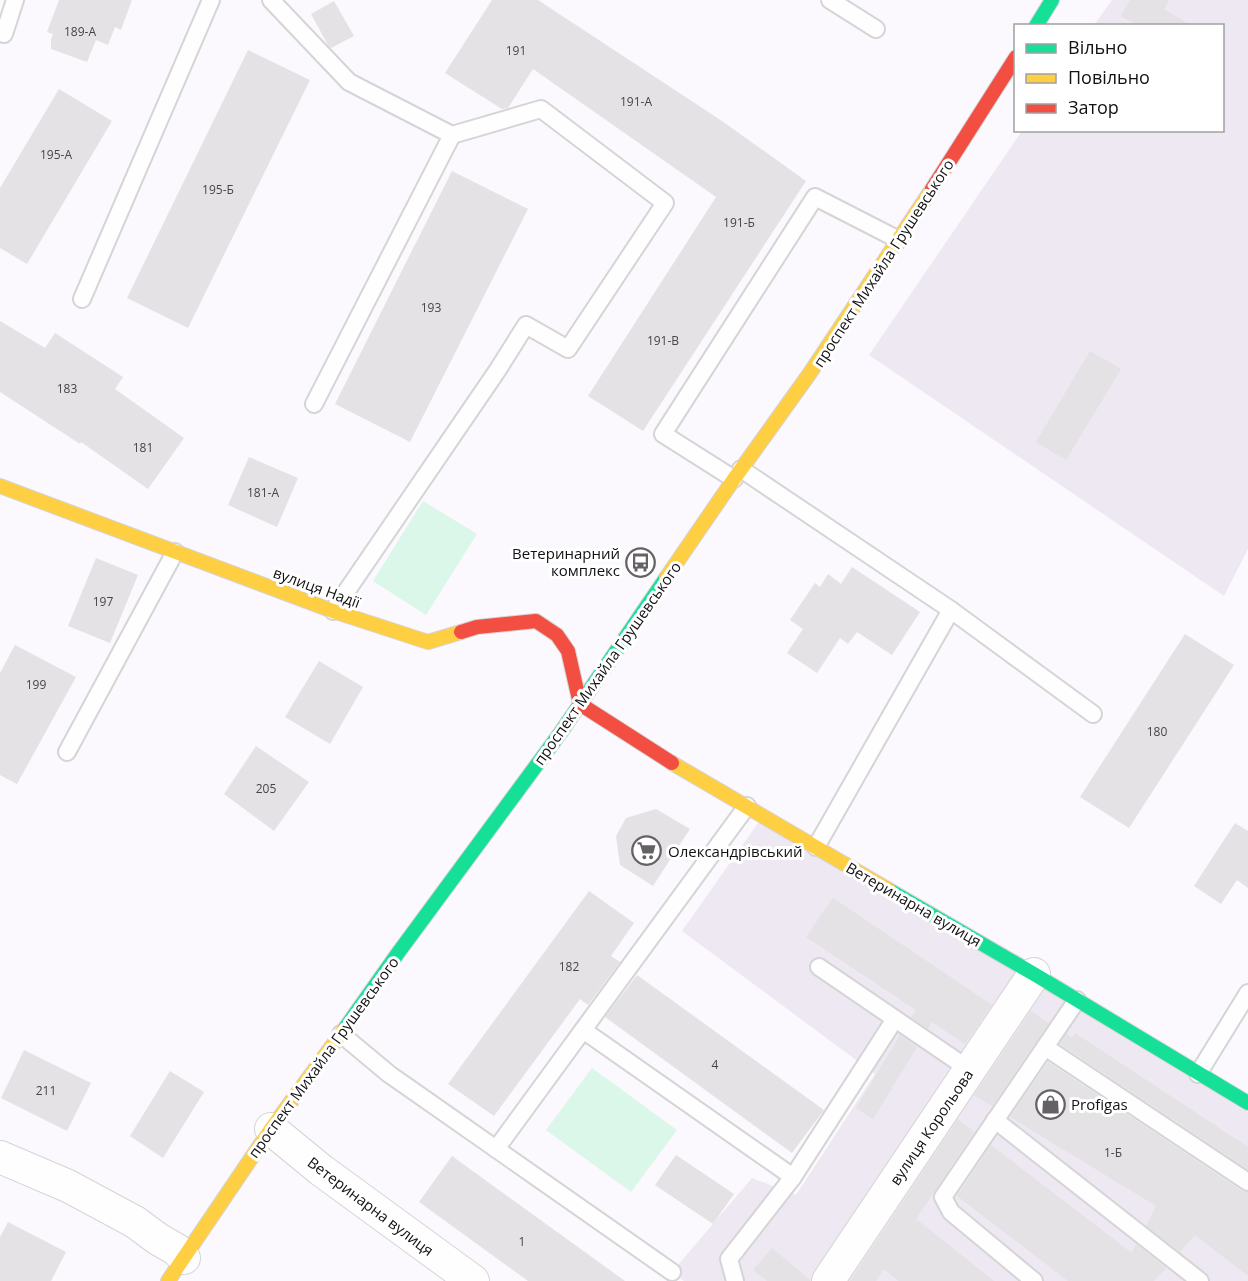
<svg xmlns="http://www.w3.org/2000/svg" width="1248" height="1281" font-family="'Open Sans',sans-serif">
<rect width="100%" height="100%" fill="#fbf9fd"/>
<g fill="#ede8f1">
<polygon points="1112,0 1248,0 1248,549 1224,596 869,355 1022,131 1222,130 1222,26 1094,25"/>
<polygon points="761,819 1248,1112 1248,1281 684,1281 672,1272 752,1178 796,1195 875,1074 682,931"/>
</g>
<g fill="#dbf7e9">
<polygon points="423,501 477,534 426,615 373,581"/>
<polygon points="592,1068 677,1130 631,1192 546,1130"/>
</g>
<g fill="#e4e2e5">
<polygon points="59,0 132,0 121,30 115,27 108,45 96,40 87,62 51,49 51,40 53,34 47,32"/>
<polygon points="492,0 538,0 722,121 806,181 643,431 588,396 716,197 533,69 508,108 502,109 445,73"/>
<polygon points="1130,0 1169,0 1164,9 1192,26 1138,26 1121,16"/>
<polygon points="334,1 354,36 331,48 328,45 311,14"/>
<polygon points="248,50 310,80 188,328 127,298"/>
<polygon points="59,89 112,121 27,264 0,248 0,188"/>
<polygon points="452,171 528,209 410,442 335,404"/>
<polygon points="0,321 45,348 55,333 123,377 115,389 184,438 148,489 81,442 80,444 0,392"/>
<polygon points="1090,351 1121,369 1066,460 1036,442"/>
<polygon points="249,457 298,478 277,527 228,505"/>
<polygon points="96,558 138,575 110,643 68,626"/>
<polygon points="852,567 920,612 892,655 857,632 848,644 840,638 817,673 787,653 803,629 790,620 815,583 820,587 828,574 841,584"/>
<polygon points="1185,634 1234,665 1129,828 1080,797"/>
<polygon points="15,645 76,677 17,784 0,775 0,673"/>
<polygon points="319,661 363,687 330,744 285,717"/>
<polygon points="256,746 309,782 274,831 224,794"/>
<polygon points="656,809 690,829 653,886 620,865 616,836 626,818"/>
<polygon points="1235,823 1248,831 1248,888 1237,880 1221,904 1194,886"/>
<polygon points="589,891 634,923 611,956 620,962 588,1005 580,999 494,1116 448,1084"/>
<polygon points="833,898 992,1005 965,1044 932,1022 928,1029 911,1017 916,1010 806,937"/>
<polygon points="637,975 824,1110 792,1153 605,1017"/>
<polygon points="1031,1011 1049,1023 992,1106 974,1095"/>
<polygon points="1075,1033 1248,1147 1248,1169 1060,1044 1066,1034 1072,1038"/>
<polygon points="900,1035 917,1047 873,1119 856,1108"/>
<polygon points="24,1050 91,1083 67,1131 1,1098"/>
<polygon points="1048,1062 1242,1191 1248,1192 1248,1276 1195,1235 1180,1252 1146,1226 1156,1206 1010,1117"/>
<polygon points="170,1071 204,1092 163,1158 130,1136"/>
<polygon points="958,1119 974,1132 916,1219 994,1281 899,1281 884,1269 876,1281 850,1281"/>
<polygon points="991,1145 1132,1253 1136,1244 1166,1268 1154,1281 1068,1281 957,1196"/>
<polygon points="676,1155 734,1194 713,1224 655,1185"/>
<polygon points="452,1156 625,1281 528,1281 419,1202"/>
<polygon points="8,1222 66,1252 51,1281 0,1281 0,1237"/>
<polygon points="772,1248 810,1280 810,1281 767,1281 753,1270"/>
</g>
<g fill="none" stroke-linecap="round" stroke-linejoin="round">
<defs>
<g id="lane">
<polyline points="271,0 349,82 452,135 314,404"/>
<polyline points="830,0 876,29"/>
<polyline points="4,34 15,0"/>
<polyline points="82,299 211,0"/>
<polyline points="741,469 951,610 1093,714"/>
<polyline points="734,479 663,434 815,197 899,240"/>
<polyline points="333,611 497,371 526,325 568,349 665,203 541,109 452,135"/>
<polyline points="67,752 175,552"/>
<polyline points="816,847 951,610"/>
<polyline points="819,967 970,1070"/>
<polyline points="583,1030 747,806"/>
<polyline points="341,1034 389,1074 672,1272"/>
<polyline points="1045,1047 1248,1182"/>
<polyline points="1198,1074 1248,993"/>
<polyline points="995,1120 1200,1281"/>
<polyline points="496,1149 583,1030 793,1177 895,1019"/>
<polyline points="735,1281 729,1259 793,1177"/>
<polyline points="1034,1281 951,1212 943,1197 1077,1000"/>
</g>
<g id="street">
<polyline points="271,1129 321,1170 473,1281"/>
<polyline points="0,1157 68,1186 135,1222 158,1239 177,1250 184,1258"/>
<polyline points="828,1281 1034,974"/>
</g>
<g id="fast">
<polyline points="1036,26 1052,0"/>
<polyline points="889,890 1034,974 1248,1103"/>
<polyline points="343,1031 398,953 561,732 666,578"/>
</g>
<g id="slow">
<polyline points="0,486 333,611 428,642 461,632"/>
<polyline points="666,578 734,479 810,373 932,189"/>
<polyline points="672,763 889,890"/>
<polyline points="168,1281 271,1129 343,1031"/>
</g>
<g id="jam">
<polyline points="932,189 1016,57"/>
<polyline points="461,632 477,627 536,621 557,635 568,651 580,704 672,763"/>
</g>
</defs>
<use href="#lane" stroke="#d5d4d6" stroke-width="20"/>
<use href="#street" stroke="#d5d4d6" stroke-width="34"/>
<use href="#fast" stroke="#d5d4d6" stroke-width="16"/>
<use href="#slow" stroke="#d5d4d6" stroke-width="16"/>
<use href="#jam" stroke="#d5d4d6" stroke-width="16"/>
<use href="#lane" stroke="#fefeff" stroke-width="16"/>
<use href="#street" stroke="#fefeff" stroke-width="32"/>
<use href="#fast" stroke="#16e098" stroke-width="14"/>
<use href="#slow" stroke="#ffcf43" stroke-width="14"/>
<use href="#jam" stroke="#f24e42" stroke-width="14"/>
</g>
<defs>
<symbol id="bus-ring" viewBox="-11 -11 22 22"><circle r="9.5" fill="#fff" stroke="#646265" stroke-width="1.5"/><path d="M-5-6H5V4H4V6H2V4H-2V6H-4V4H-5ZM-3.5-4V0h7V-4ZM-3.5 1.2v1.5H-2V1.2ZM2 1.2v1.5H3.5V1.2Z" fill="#646265"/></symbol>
<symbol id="supermarket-ring" viewBox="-11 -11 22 22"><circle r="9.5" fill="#fff" stroke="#646265" stroke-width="1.5"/><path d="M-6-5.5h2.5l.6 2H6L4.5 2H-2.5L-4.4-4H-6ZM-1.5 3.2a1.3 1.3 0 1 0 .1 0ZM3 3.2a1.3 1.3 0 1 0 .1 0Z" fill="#646265"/></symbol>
<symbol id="shop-ring" viewBox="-11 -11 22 22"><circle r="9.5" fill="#fff" stroke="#646265" stroke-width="1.5"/><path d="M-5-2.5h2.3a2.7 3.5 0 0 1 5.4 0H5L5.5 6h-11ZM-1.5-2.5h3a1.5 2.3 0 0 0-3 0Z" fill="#646265"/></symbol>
</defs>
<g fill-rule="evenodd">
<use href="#bus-ring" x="624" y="546" width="33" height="33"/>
<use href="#supermarket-ring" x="630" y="834" width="33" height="33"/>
<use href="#shop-ring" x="1034" y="1088" width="33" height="33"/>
</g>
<g text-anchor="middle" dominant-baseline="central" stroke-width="6" stroke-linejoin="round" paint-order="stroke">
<g font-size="12" fill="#464548">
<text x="80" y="31">189-А</text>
<text x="516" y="50">191</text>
<text x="636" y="101">191-А</text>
<text x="56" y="154">195-А</text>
<text x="218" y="189">195-Б</text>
<text x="739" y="222">191-Б</text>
<text x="431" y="307">193</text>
<text x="663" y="340">191-В</text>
<text x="67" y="388">183</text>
<text x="143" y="447">181</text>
<text x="263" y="492">181-А</text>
<text x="103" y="601">197</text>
<text x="36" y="684">199</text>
<text x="1157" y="731">180</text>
<text x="266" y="788">205</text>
<text x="569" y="966">182</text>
<text x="715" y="1064">4</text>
<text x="46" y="1090">211</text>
<text x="1113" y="1152">1-Б</text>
<text x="522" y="1241">1</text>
</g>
<g font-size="15" fill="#121113" stroke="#fff">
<text transform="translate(883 263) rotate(-57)">проспект Михайла Грушевського</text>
<text transform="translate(317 587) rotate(20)">вулиця Надії</text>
<text transform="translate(607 663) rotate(-55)">проспект Михайла Грушевського</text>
<text transform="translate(914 904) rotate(30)">Ветеринарна вулиця</text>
<text transform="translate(323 1057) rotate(-54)">проспект Михайла Грушевського</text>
<text transform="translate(931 1127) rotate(-56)">вулиця Корольова</text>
<text transform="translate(371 1206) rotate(37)">Ветеринарна вулиця</text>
</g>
<g font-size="15" fill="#121113" stroke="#fff" text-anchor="start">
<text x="620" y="553" text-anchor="end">Ветеринарний<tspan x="620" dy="17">комплекс</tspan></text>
<text x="668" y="851">Олександрівський</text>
<text x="1071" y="1104">Profigas</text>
</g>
</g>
<rect x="1014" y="24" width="210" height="108" fill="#ffffff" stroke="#a0a0a1" stroke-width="1.5"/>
<rect x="1026" y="44" width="30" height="9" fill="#16e098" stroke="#a0a0a1" stroke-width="1.5"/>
<text x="1068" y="54" font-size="18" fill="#121113">Вільно</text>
<rect x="1026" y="74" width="30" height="9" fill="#ffcf43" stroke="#a0a0a1" stroke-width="1.5"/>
<text x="1068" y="84" font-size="18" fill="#121113">Повільно</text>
<rect x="1026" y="104" width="30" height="9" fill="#f24e42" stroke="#a0a0a1" stroke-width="1.5"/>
<text x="1068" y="114" font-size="18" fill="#121113">Затор</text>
</svg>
